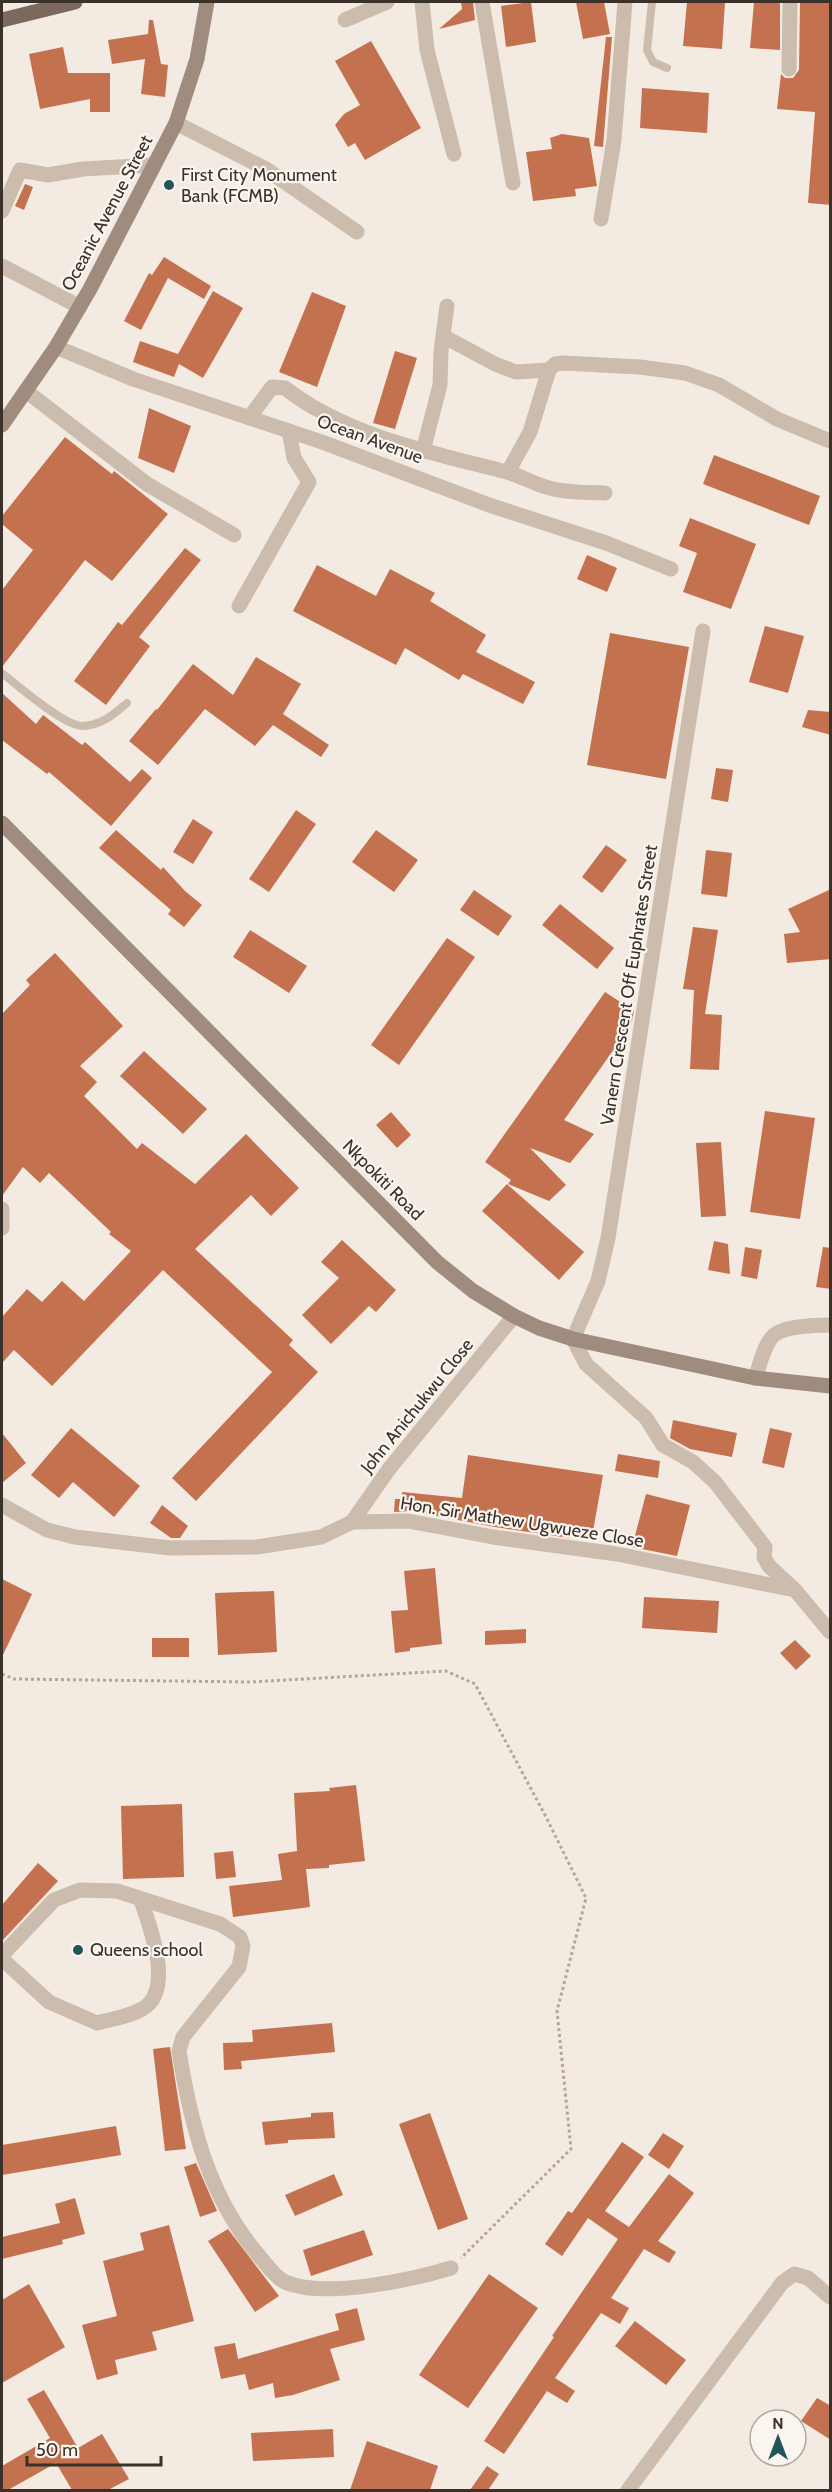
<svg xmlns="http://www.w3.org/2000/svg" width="832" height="2492" font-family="Cabin,sans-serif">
<rect width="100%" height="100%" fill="#f3ebe1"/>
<g fill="#c3714f">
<polygon points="461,2 473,2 475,20 439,29 462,9"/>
<polygon points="531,2 536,42 506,47 501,6"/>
<polygon points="576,2 604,2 610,34 583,39"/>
<polygon points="687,2 725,2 722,49 683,46"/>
<polygon points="754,2 780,2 780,50 750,48"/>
<polygon points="800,2 831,2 831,205 808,203 815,112 777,109 781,74 785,78 793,78 799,70"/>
<polygon points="149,20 153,20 161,64 168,65 165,97 141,94 145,59 112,64 108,40 148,34"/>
<polygon points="606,37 612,37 603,147 594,146"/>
<polygon points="371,41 421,128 365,160 355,143 348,147 335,125 344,114 360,105 335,61"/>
<polygon points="63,47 68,73 110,73 110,112 90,112 90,99 40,109 29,54"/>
<polygon points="642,88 709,93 707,133 640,128"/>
<polygon points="562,134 589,138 597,186 575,189 576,196 533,201 526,152 552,149 550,138"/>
<polygon points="25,184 33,187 24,210 15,206"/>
<polygon points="164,257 211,286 204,299 168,278 141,330 124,321 149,273 152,275"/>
<polygon points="213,291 243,308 203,378 179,364 174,377 133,362 140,341 178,354"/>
<polygon points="312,292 346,306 317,387 279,372"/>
<polygon points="395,351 417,358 395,429 373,423"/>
<polygon points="149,408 191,426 174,473 138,458"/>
<polygon points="65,437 112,474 114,471 168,514 112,581 85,560 2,667 2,590 33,550 2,524 2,516"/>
<polygon points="714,455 820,496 809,525 703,484"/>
<polygon points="690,518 756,544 731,609 683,592 697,553 679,546"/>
<polygon points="185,548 201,560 139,637 150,646 106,705 74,681 118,622 122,625"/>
<polygon points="587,555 617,568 607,592 577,579"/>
<polygon points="317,565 376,596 390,569 435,593 430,601 486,635 476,652 535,682 523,704 463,674 459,680 405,648 396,665 293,611"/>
<polygon points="765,626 804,636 788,693 749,682"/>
<polygon points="610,633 689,647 666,779 587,765"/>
<polygon points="256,657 301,684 283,714 329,745 321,757 273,725 255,746 205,709 158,765 129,741 156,709 157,710 193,664 233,695"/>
<polygon points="2,693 36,724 43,715 82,745 85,742 130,782 142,769 152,778 111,826 49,772 47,774 2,740"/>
<polygon points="808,710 831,712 831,735 802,727"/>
<polygon points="716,768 733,770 728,802 711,799"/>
<polygon points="296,810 316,824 269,892 249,879"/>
<polygon points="193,819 213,832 193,864 173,852"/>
<polygon points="116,830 161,870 163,867 185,891 202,905 184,927 168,914 171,910 99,848"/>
<polygon points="376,830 418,860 394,892 352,862"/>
<polygon points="606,845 627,860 602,893 582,877"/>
<polygon points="706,850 732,853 727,897 701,894"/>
<polygon points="831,889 831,959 787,963 784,934 800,932 788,909"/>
<polygon points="474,890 512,916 498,936 460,910"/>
<polygon points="560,904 614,948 597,969 542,925"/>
<polygon points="693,927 718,930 705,1014 722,1015 719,1070 690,1069 694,990 683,989"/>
<polygon points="250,930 307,966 289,993 233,957"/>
<polygon points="447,938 475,957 399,1065 371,1045"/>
<polygon points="55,953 123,1026 80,1066 97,1082 84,1096 137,1149 142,1143 195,1184 246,1134 299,1188 271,1216 251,1195 195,1249 293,1340 289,1345 318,1372 196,1501 172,1478 272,1372 163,1270 52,1386 14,1350 2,1363 2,1317 27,1289 42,1302 62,1281 84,1301 131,1251 109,1234 111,1232 49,1173 40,1183 23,1167 2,1196 2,1014 30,985 26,980"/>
<polygon points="605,992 634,1011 631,1025 564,1120 594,1134 570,1163 530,1148 566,1185 549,1201 508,1184 511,1180 485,1162"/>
<polygon points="144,1051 207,1109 183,1134 120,1076"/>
<polygon points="765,1111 815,1118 800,1219 750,1212"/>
<polygon points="391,1112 411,1135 397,1148 376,1125"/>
<polygon points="721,1142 726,1216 701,1217 696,1143"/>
<polygon points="507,1184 584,1252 559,1280 482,1211"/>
<polygon points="342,1240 396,1290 376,1312 369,1306 331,1344 302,1315 339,1278 321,1262"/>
<polygon points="714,1241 728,1244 730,1274 708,1270"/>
<polygon points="745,1247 762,1250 757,1279 741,1276"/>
<polygon points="823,1247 831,1248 831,1289 816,1287"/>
<polygon points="673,1420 737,1433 732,1457 690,1449 670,1438"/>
<polygon points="71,1428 140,1486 114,1517 73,1482 59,1498 31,1475"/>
<polygon points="770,1428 792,1433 784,1468 762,1463"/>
<polygon points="2,1433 26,1463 2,1483"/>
<polygon points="618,1454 660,1461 658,1478 615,1471"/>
<polygon points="468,1455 603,1475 592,1537 571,1534 570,1538 495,1527 410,1511 394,1512 395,1499 402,1499 402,1492 462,1498"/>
<polygon points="646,1494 690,1505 677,1556 632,1547"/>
<polygon points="162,1505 188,1526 180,1538 171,1538 150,1523"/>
<polygon points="435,1568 442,1644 410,1648 410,1651 395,1653 391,1611 408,1610 404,1571"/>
<polygon points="2,1579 32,1594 2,1657"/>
<polygon points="274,1591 277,1652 218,1655 215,1593"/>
<polygon points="644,1597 719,1601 717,1633 642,1628"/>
<polygon points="526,1629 526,1643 485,1645 485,1631"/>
<rect x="152" y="1638" width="37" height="19"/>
<polygon points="795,1640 811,1656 796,1670 780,1653"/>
<polygon points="356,1785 365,1861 329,1865 329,1868 306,1869 310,1907 233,1917 229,1886 282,1880 278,1854 297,1851 294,1793 330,1791 329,1788"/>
<polygon points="182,1804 184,1877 123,1879 121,1806"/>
<polygon points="233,1851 236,1877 216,1879 214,1853"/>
<polygon points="38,1863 58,1881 2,1941 2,1905"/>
<polygon points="332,2023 335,2052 241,2061 242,2069 224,2070 223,2043 253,2042 252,2030"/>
<polygon points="170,2047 186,2149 165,2151 153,2049"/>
<polygon points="333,2112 335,2138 288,2140 288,2143 265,2145 262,2122 311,2117 311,2113"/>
<polygon points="430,2113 468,2219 438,2230 399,2124"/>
<polygon points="116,2126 121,2155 2,2175 2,2145"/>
<polygon points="663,2133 684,2146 669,2169 648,2155"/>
<polygon points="622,2142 644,2157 605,2211 629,2227 669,2174 694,2193 658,2241 676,2252 669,2263 644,2249 611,2298 629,2308 620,2324 601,2313 555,2378 575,2391 567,2403 547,2391 504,2454 484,2441 554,2337 552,2336 618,2239 588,2218 562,2256 545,2244 568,2211 572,2213"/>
<polygon points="196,2163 217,2211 200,2217 184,2167"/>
<polygon points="334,2174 343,2195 295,2216 285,2195"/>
<polygon points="75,2198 85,2234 62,2240 63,2244 2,2259 2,2237 60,2223 55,2204"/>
<polygon points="169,2225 194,2321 152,2332 157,2350 115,2360 118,2374 97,2380 82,2325 117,2316 103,2261 144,2250 140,2233"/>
<polygon points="228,2229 279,2296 255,2312 208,2241"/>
<polygon points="364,2230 373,2255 311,2276 303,2250"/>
<polygon points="489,2274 538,2308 468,2408 419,2375"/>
<polygon points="29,2284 65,2347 2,2383 2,2300"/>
<polygon points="357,2308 365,2340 330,2349 340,2380 293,2395 275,2398 273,2383 249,2390 245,2374 221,2379 214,2347 235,2343 238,2359 339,2330 335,2314"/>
<polygon points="635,2321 686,2360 666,2385 615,2346"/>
<polygon points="44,2390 78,2448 102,2434 129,2479 108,2490 72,2490 56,2463 8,2490 2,2490 2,2466 50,2438 27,2399"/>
<polygon points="817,2398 831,2406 831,2440 801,2421"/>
<polygon points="333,2429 334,2457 253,2461 251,2433"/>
<polygon points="367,2441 438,2466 430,2490 350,2490"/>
<polygon points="487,2466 499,2474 488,2490 470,2490"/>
</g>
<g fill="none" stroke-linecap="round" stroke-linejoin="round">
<polyline stroke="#b7a697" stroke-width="3" stroke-dasharray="3 3" stroke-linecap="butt" points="2,1674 14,1679 250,1682 446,1671 475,1684 545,1815 586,1898 557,2011 571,2149 461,2258"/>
<g stroke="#cbbcad" stroke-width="8">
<polyline points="652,2 647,50 653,62 667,68"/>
<path d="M2 673C18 686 63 725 82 726 101 726 114 714 127 703"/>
</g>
<g stroke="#cbbcad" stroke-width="15">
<polyline points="422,2 427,50 454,154"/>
<polyline points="482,2 513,183"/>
<polyline points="345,20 387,2"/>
<polyline points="789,69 790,2"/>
<polyline points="176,123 266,169 357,232"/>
<polyline points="2,211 20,170 48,175 83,169 154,165"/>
<polyline points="601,219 614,140 625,2"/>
<polyline points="2,266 80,307"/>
<polyline points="443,336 495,364 516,372 549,370"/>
<polyline points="56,347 133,379 322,442 489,505 606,543 671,569"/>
<polyline points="26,391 147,484 234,535"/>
<path d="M249 418 272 387 285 388C346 436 433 453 507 472 521 476 532 483 546 487 564 493 585 492 605 493"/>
<polyline points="423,451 440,385 441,351 447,306"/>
<polyline points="508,472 530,432 549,370 555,364 563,363 640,367 685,373 719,385 777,419 830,441"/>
<polyline points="239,606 309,482 294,458 289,431"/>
<polyline points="703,631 608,1238 598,1281 573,1339 586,1364 646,1418 663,1445 693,1462 715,1482 765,1547 764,1557 769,1566 795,1590 830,1632"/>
<polyline points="2,1209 2,1228"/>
<path d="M755 1378C760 1365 764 1344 774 1335 785 1326 817 1325 830 1325"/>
<polyline points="2,1505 47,1530 75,1537 170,1548 257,1547 321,1537 352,1522 408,1521 493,1537 617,1554 795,1590"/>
<polyline points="352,1522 389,1469 514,1316"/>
<path d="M2 1955 54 1900 80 1890 117 1891 220 1924 240 1937 243 1946 239 1967 183 2037 179 2051C191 2126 209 2198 260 2257 267 2265 275 2277 285 2282 324 2299 412 2280 451 2268"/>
<path d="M2 1959 49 2002 97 2023C111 2019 129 2017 142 2009 175 1991 150 1927 141 1900"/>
<polyline points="628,2490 782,2283 794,2274 808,2278 830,2297"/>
</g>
<g stroke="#9f8c7e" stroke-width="15">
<polyline points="2,425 56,347 90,289 176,123 197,59 207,2"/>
<polyline points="2,823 437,1262 473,1291 514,1316 539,1328 573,1339 755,1378 830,1386"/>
</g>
<polyline stroke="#7b695d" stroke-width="15" points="2,20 75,2"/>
</g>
<g fill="#21545b" stroke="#faf5ee" stroke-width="2">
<circle cx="169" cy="185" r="6"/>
<circle cx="78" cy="1950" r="6"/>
</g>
<g text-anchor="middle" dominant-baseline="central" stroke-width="4.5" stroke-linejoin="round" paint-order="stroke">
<g font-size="18" fill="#3a312b" stroke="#faf5ee" text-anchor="start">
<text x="181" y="175">First City Monument<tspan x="181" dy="21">Bank (FCMB)</tspan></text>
<text x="90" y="1950">Queens school</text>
</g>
<g font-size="18" fill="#3a312b" stroke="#faf5ee">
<text transform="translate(107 213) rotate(-62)">Oceanic Avenue Street</text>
<text transform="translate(370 439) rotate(20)">Ocean Avenue</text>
<text transform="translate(629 985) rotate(-81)">Vanern Crescent Off Euphrates Street</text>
<text transform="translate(383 1180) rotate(45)">Nkpokiti Road</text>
<text transform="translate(417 1406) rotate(-51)">John Anichukwu Close</text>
<text transform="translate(522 1522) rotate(9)">Hon. Sir Mathew Ugwueze Close</text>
</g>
</g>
<rect width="832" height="2492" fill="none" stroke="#3a312b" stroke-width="6"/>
<g transform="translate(778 2438)"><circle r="28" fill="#faf5ee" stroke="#ada7a0" stroke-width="1.5"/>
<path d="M0-4.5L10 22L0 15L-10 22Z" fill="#21545b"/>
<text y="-9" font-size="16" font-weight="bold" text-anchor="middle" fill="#3a312b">N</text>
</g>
<path d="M27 2456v9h134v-9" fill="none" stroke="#3a312b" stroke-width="3"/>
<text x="36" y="2456" font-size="18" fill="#3a312b" stroke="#faf5ee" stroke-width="4.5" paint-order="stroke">50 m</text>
</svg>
